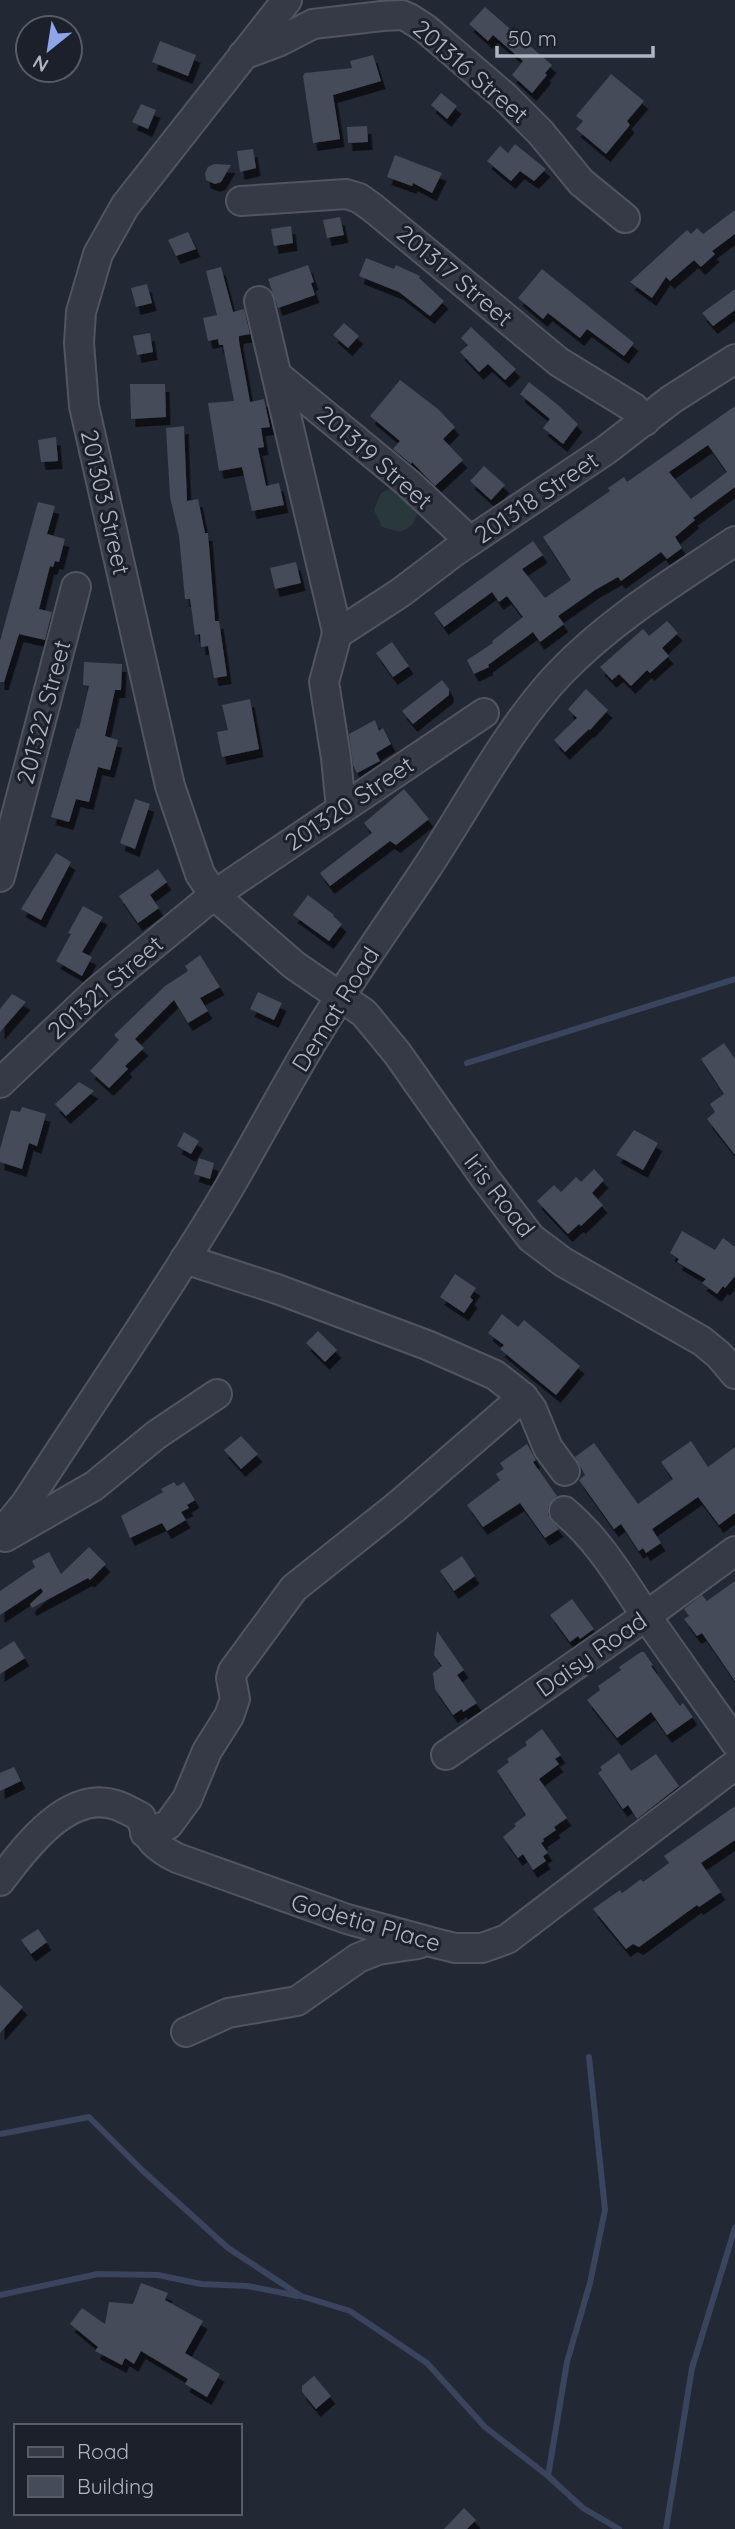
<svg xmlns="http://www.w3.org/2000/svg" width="735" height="2529" font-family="Quicksand,sans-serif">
<defs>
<filter id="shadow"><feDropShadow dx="4.5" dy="8" stdDeviation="0" flood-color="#0009"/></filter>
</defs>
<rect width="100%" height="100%" fill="#232835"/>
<path fill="#29383a" d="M392 488 418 509C417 521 411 528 400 532L382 527 374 510 381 493Z"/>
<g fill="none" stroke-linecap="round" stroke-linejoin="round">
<g stroke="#3a445c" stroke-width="6">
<polyline points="467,1063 735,979"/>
<polyline points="0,2134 89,2117 142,2170 228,2248 301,2296 350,2311 427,2363 485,2427 548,2476 583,2508 619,2529"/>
<polyline points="0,2295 98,2274 158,2275 201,2284 248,2286 298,2296"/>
<polyline points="548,2476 567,2362 590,2283 605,2210 589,2057"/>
<polyline points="666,2529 692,2368 735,2228"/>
</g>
</g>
<g fill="#444b59" fill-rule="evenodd" filter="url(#shadow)">
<polygon points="485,7 552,65 545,73 547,75 532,93 512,75 523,61 493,35 488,41 469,24"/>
<polygon points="160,41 196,55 188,76 152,62"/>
<polygon points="373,55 381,81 333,95 340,139 313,143 303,76 305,73 352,68 350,61"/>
<polygon points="611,74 644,101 627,121 630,125 606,154 576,129 583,121 576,116"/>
<polygon points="441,93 457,106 447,119 431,105"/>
<polygon points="141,104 156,110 148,129 132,122"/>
<polygon points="367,126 368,142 348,143 347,127"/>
<polygon points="515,144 546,169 534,181 520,171 511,181 487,161 500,146 508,153"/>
<polygon points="253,149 256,168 240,172 237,151"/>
<polygon points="395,155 442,173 432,193 413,183 412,186 387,177"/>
<polygon points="214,164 231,165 221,182 215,184 206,180 205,173 208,167"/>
<polygon points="735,210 735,234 712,251 715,254 701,267 694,260 670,281 666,277 652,298 630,282 687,230 691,234 697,228 703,234"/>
<polygon points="340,217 344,235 327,238 323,220"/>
<polygon points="291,226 293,243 274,246 271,229"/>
<polygon points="188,232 196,249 176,256 168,240"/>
<polygon points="366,258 394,269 396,265 420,276 419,278 444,301 430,316 399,292 359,276"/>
<polygon points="308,265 314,282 311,283 315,295 278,308 268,279"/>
<polygon points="221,267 233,312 244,309 250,334 239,336 239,341 250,402 264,399 270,427 261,428 264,447 258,448 266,486 279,483 284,505 252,511 242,467 219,471 208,403 234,401 223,345 219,345 218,339 208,341 203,318 217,315 206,271"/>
<polygon points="542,269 634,343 624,356 587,329 580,338 548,313 543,319 518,298"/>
<polygon points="147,284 152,303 136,307 131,288"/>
<polygon points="735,289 735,310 713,326 702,313"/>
<polygon points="344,323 359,336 348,348 333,335"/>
<polygon points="471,327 516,369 505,380 488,364 479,372 460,352 468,345 461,338"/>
<polygon points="150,333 153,352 137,355 133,336"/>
<polygon points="400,380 438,409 455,427 443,439 463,460 435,486 412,462 411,464 393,449 400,441 370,416"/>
<polygon points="529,382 558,405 578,424 563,444 543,428 550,419 520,394"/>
<polygon points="130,384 165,384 166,417 131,419"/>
<path d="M735 406V487L693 518 695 520 675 537 682 548 667 559 661 552 621 581 618 577 595 590 558 616 564 624 540 642 533 632 488 665 489 667 474 674 467 660 493 643 492 641 523 617 507 596 499 602 492 592 444 627 434 613 533 541 543 555 522 569 545 598 571 580 543 537 610 491 608 488 624 477 627 482ZM708 445 727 472 691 499 669 472Z"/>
<polygon points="184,426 187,501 198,499 205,533 208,533 215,621 219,621 227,676 214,678 208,646 201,647 200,634 195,635 190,599 185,599 179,536 170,497 166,428"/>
<polygon points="56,437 58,461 41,462 38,440"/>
<polygon points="484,466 505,485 491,500 470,481"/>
<polygon points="38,502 55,506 47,534 65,539 59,562 55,561 53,567 50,566 39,609 52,612 45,640 19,634 4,682 0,682 0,641"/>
<polygon points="296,562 301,583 275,589 270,568"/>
<polygon points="667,621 678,633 662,648 669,656 650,673 647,670 631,686 619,674 612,680 600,667 643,629 649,636"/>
<polygon points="392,642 409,666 393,677 376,653"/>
<polygon points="84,662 122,664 121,690 115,690 105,736 118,740 110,770 98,767 89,802 76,799 69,822 51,817 77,728 79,729 89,686 83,685"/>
<polygon points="442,680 449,689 449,695 413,724 402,711"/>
<polygon points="586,689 608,710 590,730 589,729 565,752 554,740 577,718 568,709"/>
<polygon points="250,699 259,749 222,757 217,732 228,730 222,705"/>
<polygon points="375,720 379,731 383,728 391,744 376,753 380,761 357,773 353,765 349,734"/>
<polygon points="404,789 429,819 396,845 390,841 330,886 320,873 372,833 364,823"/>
<polygon points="135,799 150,804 135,849 120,843"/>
<polygon points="56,853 71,862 41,920 21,909"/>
<polygon points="158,869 167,882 150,895 159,908 138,923 119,896"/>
<polygon points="308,895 334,915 333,916 342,924 329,941 293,915"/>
<polygon points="83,906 103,917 82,952 92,957 82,976 56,961 71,934 68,933"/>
<polygon points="200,955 220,987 200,998 208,1011 188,1023 174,1000 135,1039 144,1048 125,1066 128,1069 109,1088 90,1071 119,1040 114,1035 165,986 188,971 185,966"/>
<polygon points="258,992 282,1003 274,1020 250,1009"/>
<polygon points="12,994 26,1002 0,1032 0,1009"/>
<polygon points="724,1043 735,1059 735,1155 707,1119 715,1112 710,1104 724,1094 701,1059"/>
<polygon points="79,1082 94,1091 66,1116 55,1104"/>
<polygon points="22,1107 46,1114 37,1146 29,1143 22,1169 0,1162 0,1149 11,1110 20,1112"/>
<polygon points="634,1130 658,1143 643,1170 616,1155"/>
<polygon points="184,1132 199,1141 191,1154 177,1146"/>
<polygon points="199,1158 214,1163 210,1179 194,1174"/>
<polygon points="594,1169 604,1180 592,1193 603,1205 581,1226 579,1224 568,1234 537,1201 554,1185 561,1192 576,1177 581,1182"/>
<polygon points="682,1231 715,1250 723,1238 735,1247 735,1276 725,1288 723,1286 717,1294 702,1283 706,1279 677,1262 679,1259 670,1253"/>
<polygon points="455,1274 476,1288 470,1297 473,1300 464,1313 440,1297"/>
<polygon points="502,1314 518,1327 524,1320 580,1366 556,1395 500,1349 504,1345 488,1333"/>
<polygon points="318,1331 337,1350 325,1362 306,1343"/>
<polygon points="241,1436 258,1454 241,1469 224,1450"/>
<polygon points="691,1441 708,1467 735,1447 735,1513 719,1525 698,1497 652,1529 661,1543 646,1553 643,1548 639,1551 621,1524 614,1529 579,1480 585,1475 575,1457 594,1443 638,1504 673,1479 661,1462"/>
<polygon points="527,1444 536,1460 533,1462 557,1496 548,1507 548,1515 559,1529 545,1538 520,1503 483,1527 467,1505 500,1480 496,1474 504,1469 500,1463"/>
<polygon points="174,1482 177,1486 184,1482 195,1500 187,1505 189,1508 181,1512 186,1520 167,1531 162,1523 130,1538 121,1516 163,1492 161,1489"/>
<polygon points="89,1547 106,1564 90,1580 88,1578 32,1608 30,1604 43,1592 41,1588 0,1615 0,1591 35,1567 32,1561 49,1552 61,1574"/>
<polygon points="462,1556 475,1576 454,1591 440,1571"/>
<polygon points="735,1581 735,1681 702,1633 697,1636 684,1619 689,1616 684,1609 702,1595 707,1601"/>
<polygon points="572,1599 594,1629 580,1639 578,1636 570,1642 550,1615"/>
<polygon points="437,1631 464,1670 457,1675 477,1703 463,1712 462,1709 453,1715 435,1689 433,1673 442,1666 434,1655"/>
<polygon points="14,1641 25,1658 0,1674 0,1650"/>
<polygon points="641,1652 644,1652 653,1665 651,1666 680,1706 683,1703 693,1717 667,1735 651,1712 617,1738 587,1700 600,1690 598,1686 621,1670 619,1667"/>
<polygon points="542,1729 561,1755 555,1759 559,1764 539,1779 567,1818 554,1827 556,1830 543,1839 544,1841 541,1843 548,1853 543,1856 546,1861 533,1870 523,1854 518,1858 503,1837 516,1826 514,1824 526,1815 497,1771 509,1762 507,1759 527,1745 525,1742"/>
<polygon points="619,1753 631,1771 656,1754 679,1786 637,1819 628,1805 623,1809 598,1773 602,1770 600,1767"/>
<polygon points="14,1767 21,1781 0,1791 0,1773"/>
<polygon points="735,1806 735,1840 701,1863 721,1892 699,1907 697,1905 639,1947 633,1944 626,1949 593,1909 620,1890 622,1893 641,1879 643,1882 669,1863 664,1856"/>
<polygon points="38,1929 47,1942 31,1954 21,1940"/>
<polygon points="0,1985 23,2007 0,2033"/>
<polygon points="141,2283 168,2293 165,2300 203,2321 185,2353 220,2374 207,2397 185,2384 188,2379 141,2351 134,2364 125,2358 122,2365 95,2351 98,2347 70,2324 82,2308 105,2324 109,2302 133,2304"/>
<polygon points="314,2376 331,2396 316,2409 302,2392 302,2386"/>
<polygon points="464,2508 476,2520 467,2529 444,2529"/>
</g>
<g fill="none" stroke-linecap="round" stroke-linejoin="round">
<defs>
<g id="minor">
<polyline points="287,0 125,206 98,254 81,312 79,343 84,406 170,786 200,874 214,895 294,965 364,1013 397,1053 485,1178 531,1238 563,1262 702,1341 719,1355 735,1374"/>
<polyline points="243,55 278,42 313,24 382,16 402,15 409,18 426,29 505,97 541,133 581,182 625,218"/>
<polyline points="241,201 346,194 359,198 373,208 559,362 634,408 645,421"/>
<polyline points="259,301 336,627 337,634 324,682 336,758 341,808"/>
<polyline points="278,376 408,483 470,541"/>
<polyline points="337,634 400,593 454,552 606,450 672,399 735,359"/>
<polyline points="0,877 76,587"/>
<polyline points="0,1083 96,992 214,895 484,713"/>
<polyline points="185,1259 277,1289 427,1345 495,1375 523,1397 532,1409 548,1448 565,1471"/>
<path d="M564 1511C600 1541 621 1579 647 1617 676 1659 706 1700 735 1742"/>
<path d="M0 1535 26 1503C89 1406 154 1311 214 1213 250 1154 281 1093 317 1034 350 979 388 926 424 872 467 808 508 727 561 672 611 620 675 581 735 541"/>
<polyline points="5,1537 94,1486 156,1435 217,1394"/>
<polyline points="446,1755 646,1616 735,1551"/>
<polyline points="145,1833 168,1825 187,1799 207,1751 229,1716 235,1699 231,1678 233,1671 294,1588 396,1507 523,1397"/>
<path d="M0 1881C25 1848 68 1789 116 1805 125 1808 133 1813 141 1817 146 1839 157 1848 177 1858L347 1919 431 1942 455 1948H482L507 1939 735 1765"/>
<polyline points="186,2032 228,2013 297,2001 358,1958 378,1950 418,1944"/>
</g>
</defs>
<use href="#minor" stroke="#505560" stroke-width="32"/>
<use href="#minor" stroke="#363a46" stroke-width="28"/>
</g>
<g text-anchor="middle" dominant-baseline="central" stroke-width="6" stroke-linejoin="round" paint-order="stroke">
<g font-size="24" fill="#b0b5c2" stroke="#1b202a">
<text transform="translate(471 71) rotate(41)">201316 Street</text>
<text transform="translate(455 275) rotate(40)">201317 Street</text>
<text transform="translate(375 457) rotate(41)">201319 Street</text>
<text transform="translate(536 497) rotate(-34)">201318 Street</text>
<text transform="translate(106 502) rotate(77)">201303 Street</text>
<text transform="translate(43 712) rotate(-75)">201322 Street</text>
<text transform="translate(349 803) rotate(-34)">201320 Street</text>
<text transform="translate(105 987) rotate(-41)">201321 Street</text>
<text transform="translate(335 1009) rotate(-58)">Demat Road</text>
<text transform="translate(500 1195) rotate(52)">Iris Road</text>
<text transform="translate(591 1654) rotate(-35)">Daisy Road</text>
<text transform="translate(366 1922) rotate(16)">Godetia Place</text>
</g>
</g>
<rect x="14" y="2424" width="228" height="91" fill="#1b202a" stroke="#575c67" stroke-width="2"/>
<rect x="28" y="2447" width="35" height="10" fill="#363a46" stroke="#575c67" stroke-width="2"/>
<text x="77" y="2459" font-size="21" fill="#b0b5c2">Road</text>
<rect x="28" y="2476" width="35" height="21" fill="#444b59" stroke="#575c67" stroke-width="2"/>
<text x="77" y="2494" font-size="21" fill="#b0b5c2">Building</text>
<g transform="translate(49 49) rotate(210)"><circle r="33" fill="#1b202a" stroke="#575c67" stroke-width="2"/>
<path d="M0-5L12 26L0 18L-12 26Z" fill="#8ea5ea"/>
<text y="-10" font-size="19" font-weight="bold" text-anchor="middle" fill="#b0b5c2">N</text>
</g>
<path d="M497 46v10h156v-10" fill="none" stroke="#b0b5c2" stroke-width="3.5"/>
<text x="508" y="46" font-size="21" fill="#b0b5c2" stroke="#1b202a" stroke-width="5" paint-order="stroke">50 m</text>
</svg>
